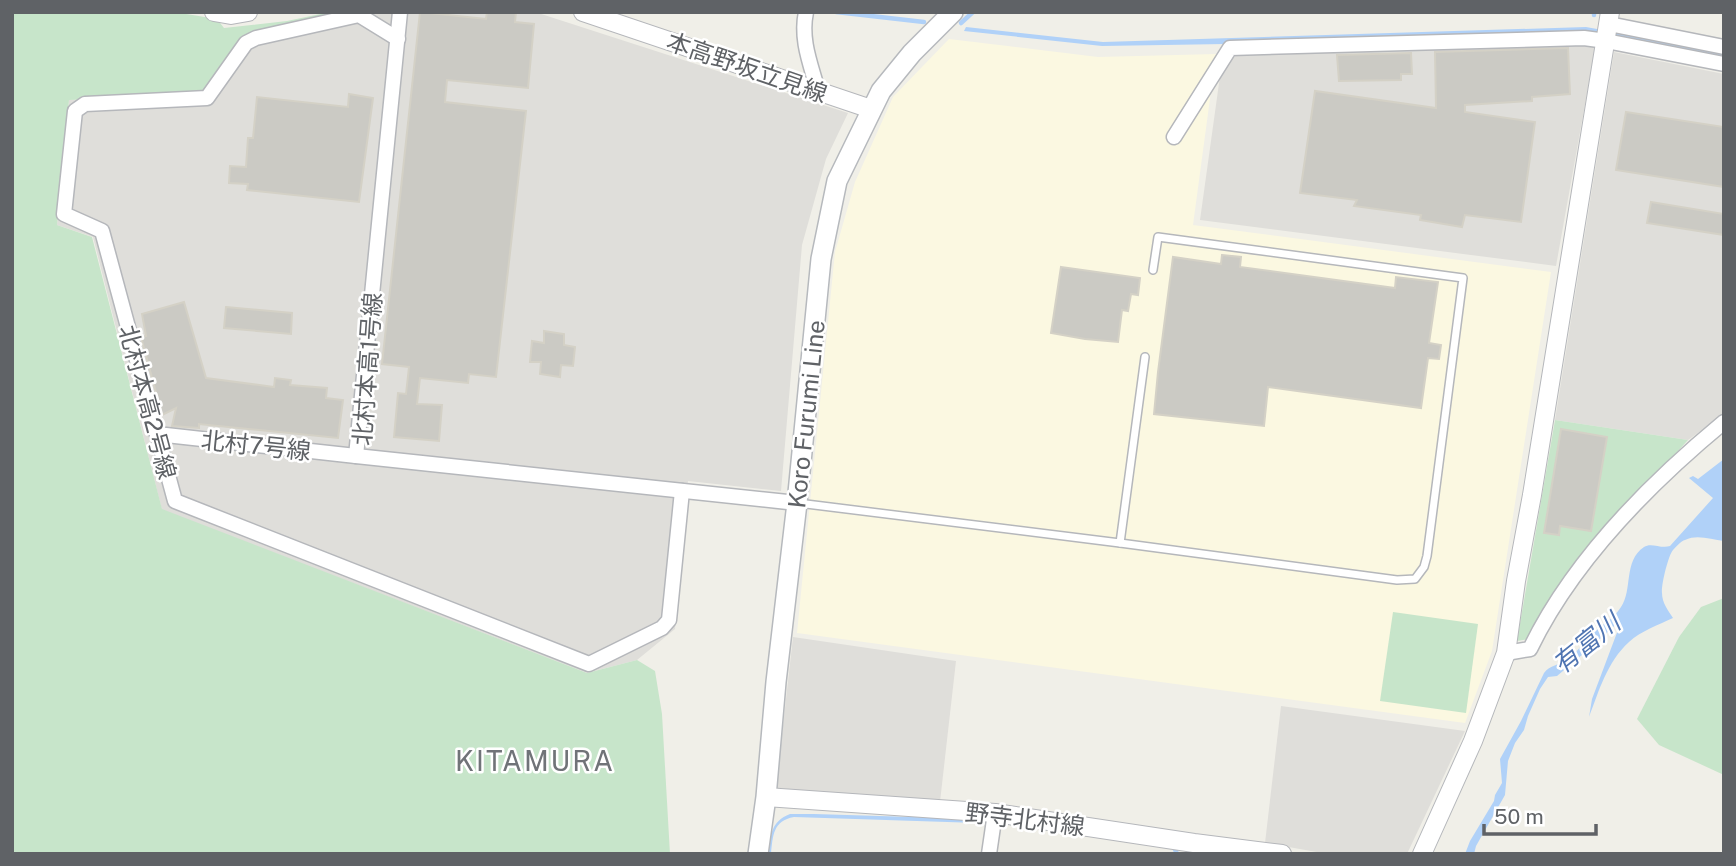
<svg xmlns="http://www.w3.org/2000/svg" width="1736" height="866" font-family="'Public Sans','Noto Sans JP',sans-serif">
<rect width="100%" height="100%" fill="#f0efe8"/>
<polygon fill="#fbf8e1" points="949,39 1098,57 1216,54 1193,225 1551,272 1492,651 1465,723 797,633 835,252 855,182 893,97"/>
<g fill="#dfdeda">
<polygon points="345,12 535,12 848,113 826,159 802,245 781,491 688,481 675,629 637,660 587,673 162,510 93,237 57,225 69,100 197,95 236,47 242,36"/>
<polygon points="1596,43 1556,266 1200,220 1220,76 1230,55"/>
<polygon points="1614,52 1724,74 1724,414 1688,440 1555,420"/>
<polygon points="793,637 956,661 940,802 776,788"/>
<polygon points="1281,706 1465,731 1407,854 1328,854 1265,843"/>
</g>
<g fill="#c7e5ca">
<polygon points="12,12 174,12 217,19 224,28 287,21 330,12 345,12 242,36 208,87 197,95 69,100 57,225 92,237 162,509 587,673 637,660 655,671 662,714 670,854 12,854"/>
<polygon points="1555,420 1688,440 1595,542 1529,639 1517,641"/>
<polygon points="1724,598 1724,775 1659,745 1637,719 1679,637 1701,607"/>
<polygon points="1393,612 1478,624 1466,713 1380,701"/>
</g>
<g fill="#b0d1f8">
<polygon points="966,27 1103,42 1586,27 1724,52 1724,61 1615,38 1102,46 964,31"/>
<path d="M1724 459V541C1711 540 1698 534 1685 540 1681 541 1676 547 1673 550 1668 556 1661 586 1662 593 1662 603 1668 610 1673 618 1658 625 1641 631 1629 642 1607 662 1599 691 1589 717L1592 699 1618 630 1617 624 1609 630 1604 637 1591 643 1583 654 1557 676 1548 677 1540 689 1528 716 1524 730 1515 743 1508 761 1505 795 1476 846 1474 854H1465L1470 841 1494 801 1495 795 1502 783 1500 759 1521 721 1544 673C1550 665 1559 665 1567 660 1580 650 1586 638 1598 629 1608 620 1613 619 1621 607 1633 590 1623 561 1644 547 1651 542 1661 549 1670 546L1713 498 1689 478 1693 476 1698 479Z"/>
<path d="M790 814H814L978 819V823L794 817C773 821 773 835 771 854H769C770 836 771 821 790 814Z"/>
</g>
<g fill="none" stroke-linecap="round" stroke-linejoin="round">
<g stroke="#b0d1f8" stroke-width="4.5">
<polyline points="836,12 924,22"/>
<polyline points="1594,15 1594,12"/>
<polyline points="961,23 973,12"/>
<polyline points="1172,846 1174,847 1177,854"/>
</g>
</g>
<g fill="#cbcac4" stroke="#d4d1c6" stroke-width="2">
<polygon points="420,12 486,19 487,12 516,12 515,22 534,24 528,88 447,80 445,102 526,111 496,377 469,374 468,383 420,378 417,404 442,405 439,441 394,437 398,393 406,394 409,367 382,364"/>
<polygon points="1568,48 1570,94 1532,97 1532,101 1465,105 1465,112 1535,122 1521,222 1465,215 1462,227 1420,220 1421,215 1354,206 1357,200 1300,193 1315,91 1436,108 1435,52"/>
<polygon points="1411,53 1412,74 1401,74 1401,80 1339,81 1337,55"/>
<polygon points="349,94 373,98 359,202 247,190 248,184 229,183 230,166 246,167 248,138 253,138 257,97 348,107"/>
<polygon points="1626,112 1724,127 1724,187 1616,170"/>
<polygon points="1651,202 1724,214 1724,235 1647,223"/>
<polygon points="1222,255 1241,257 1240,267 1395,288 1396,277 1438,282 1429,343 1441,345 1439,359 1428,358 1421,408 1268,387 1264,426 1154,414 1158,372 1173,257 1221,264"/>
<polygon points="1061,267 1140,278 1138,295 1131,294 1128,311 1122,310 1118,342 1085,339 1051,333"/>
<polygon points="184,302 206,378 274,387 275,378 291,380 290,385 327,388 326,398 343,400 338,438 199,424 199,428 172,426 176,408 162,415 141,337 146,336 142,314"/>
<polygon points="226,307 292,313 291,334 224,328"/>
<polygon points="544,331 564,334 564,345 575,347 573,366 561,365 560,377 540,374 541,362 530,362 532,341 544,343"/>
<polygon points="1561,429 1607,437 1591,531 1560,526 1559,535 1544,533"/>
</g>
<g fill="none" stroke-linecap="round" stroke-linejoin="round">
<defs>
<g id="service">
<polyline points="798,503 1120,543 1397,580 1415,579 1424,567 1427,556 1463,278 1158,237 1153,270"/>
<polyline points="1120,543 1145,357"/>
</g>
<g id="minor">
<polyline points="400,12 356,456 797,503"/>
<path d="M806 12C800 40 811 65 818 91"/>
<polyline points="1609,24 1724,47"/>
<polyline points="398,39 359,15 256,38 246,43 207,98 85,104 75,111 64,214 102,231 175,501 589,664 662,628 669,620 682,491"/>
<polyline points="1174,137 1230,48 1584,38 1606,41 1724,64"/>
<polyline points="157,434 356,456"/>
<path d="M1506 653 1530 649C1573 560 1649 484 1724 422"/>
<polyline points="989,854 995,813"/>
</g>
<g id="tertiary">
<polyline points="214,12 231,15 248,12"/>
<polyline points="583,12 871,109"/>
<polyline points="766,797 995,813 1194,843 1282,854"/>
<polyline points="1422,854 1473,741 1506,653 1516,581 1532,495 1610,12"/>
</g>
<polyline id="secondary" points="758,854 766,797 776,682 797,503 821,259 837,181 881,91 912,53 953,12"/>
</defs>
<use href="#service" stroke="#b5b7bb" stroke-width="10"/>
<use href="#minor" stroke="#b5b7bb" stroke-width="17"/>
<use href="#tertiary" stroke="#b5b7bb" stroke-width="20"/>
<use href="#secondary" stroke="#b6b9bd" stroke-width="22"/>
<use href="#service" stroke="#fff" stroke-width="7"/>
<use href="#minor" stroke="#fff" stroke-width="14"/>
<use href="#tertiary" stroke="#fff" stroke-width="18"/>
<use href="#secondary" stroke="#fff" stroke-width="19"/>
</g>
<g text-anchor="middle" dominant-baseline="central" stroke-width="5" stroke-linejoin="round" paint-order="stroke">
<g font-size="24" fill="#5f6266" stroke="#fff">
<text transform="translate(747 67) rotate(19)">本高野坂立見線</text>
<text transform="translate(367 369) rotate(-86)">北村本高1号線</text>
<text transform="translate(148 402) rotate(75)">北村本高2号線</text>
<text transform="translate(806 414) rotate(-84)">Koro Furumi Line</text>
<text transform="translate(256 445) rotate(6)">北村7号線</text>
<text transform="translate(1025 819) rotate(7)">野寺北村線</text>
</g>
<g font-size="26" font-style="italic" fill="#5075b2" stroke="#fff">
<text transform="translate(1586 643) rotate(-39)">有富川</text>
</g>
<g font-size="28" letter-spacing="2" fill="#707378" stroke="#fff">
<text x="535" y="760">KITAMURA</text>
</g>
</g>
<rect width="1736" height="866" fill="none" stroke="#5f6266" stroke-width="28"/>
<path d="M1484 824v10h112v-10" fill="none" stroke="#5f6266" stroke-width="3.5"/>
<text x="1494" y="824" font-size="21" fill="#5f6266" stroke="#ffffff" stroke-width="5" paint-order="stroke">50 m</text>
</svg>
